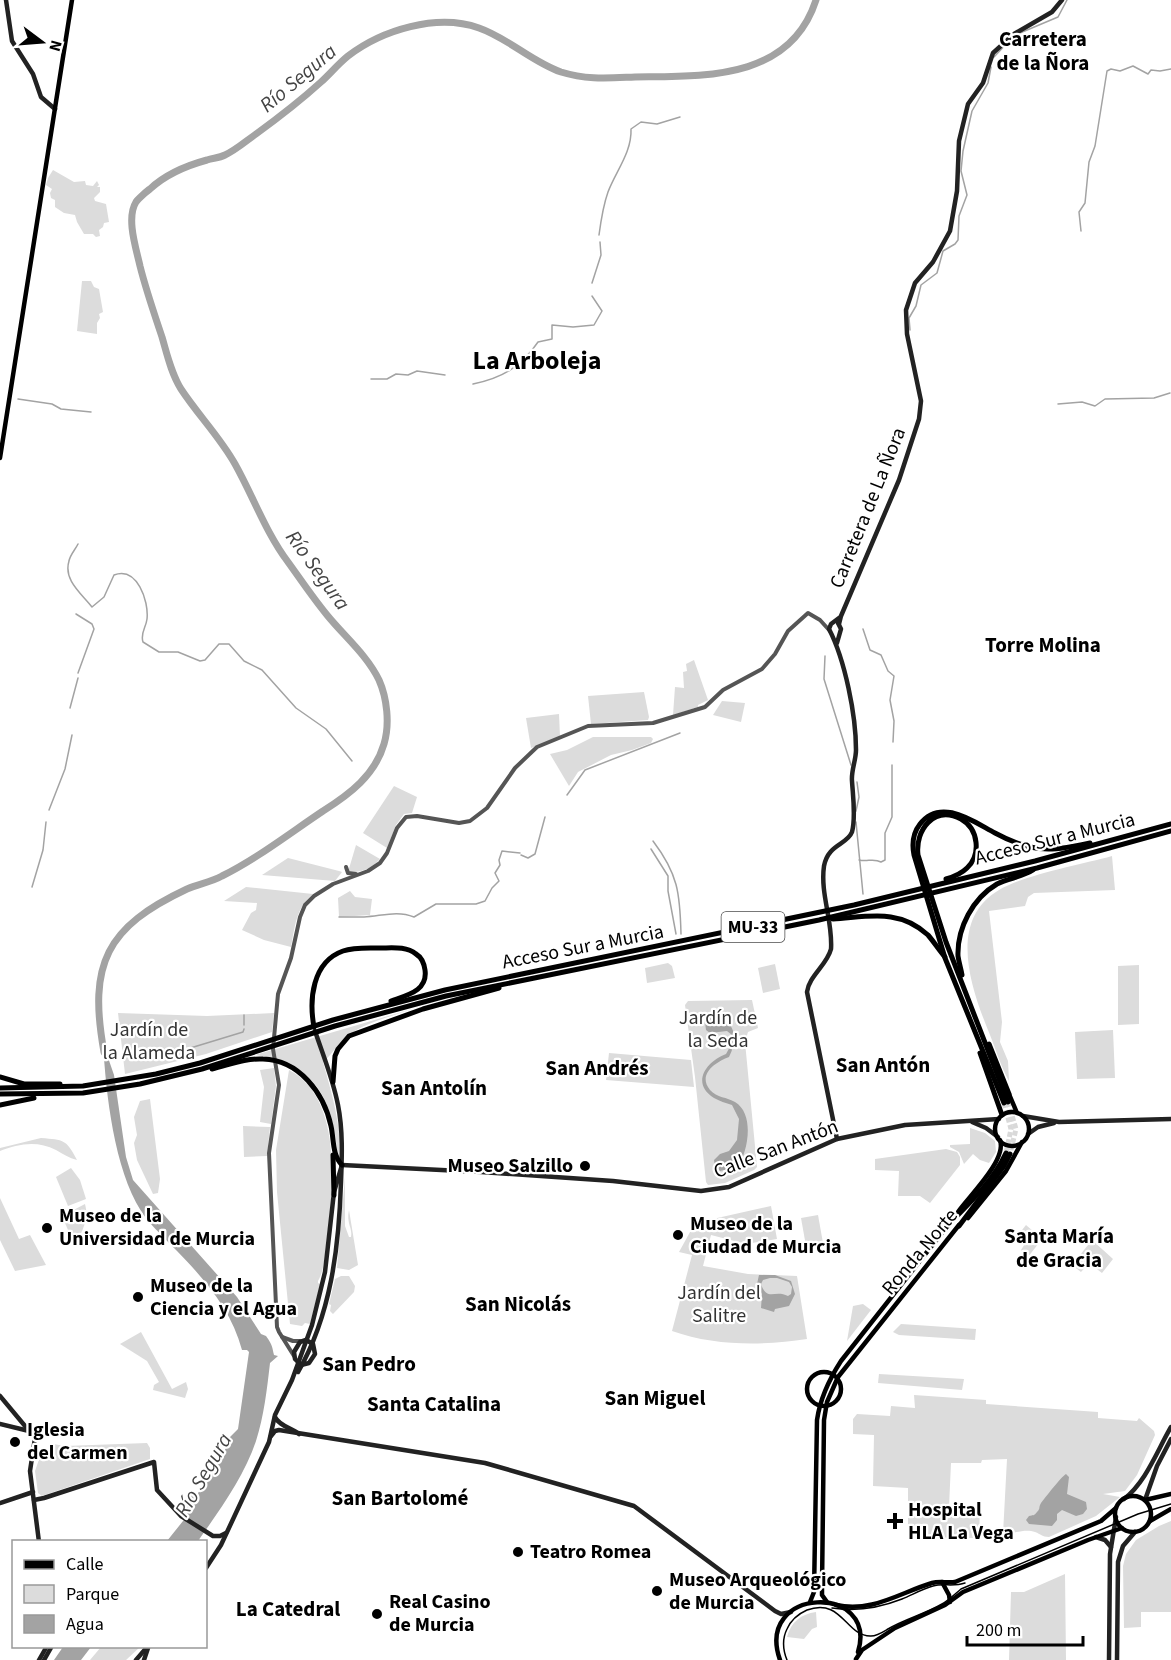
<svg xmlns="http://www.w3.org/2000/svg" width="1171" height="1660" font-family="'Source Sans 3',sans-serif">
<rect width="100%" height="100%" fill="#fff"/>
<g fill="#dcdcdc">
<polygon points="53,170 74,182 85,181 86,185 93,186 97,181 99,185 97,187 100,187 100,192 94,198 95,201 106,204 109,222 104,223 103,227 99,230 100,236 96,237 93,234 84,234 77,222 75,215 64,213 55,207 55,200 51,198 50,193 52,189 46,185 48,178"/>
<polygon points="82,281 91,281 94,287 99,289 103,312 99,314 100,318 97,323 97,334 77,331"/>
<polygon points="694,660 708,700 698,705 698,707 673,715 675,687 684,688 683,672 687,671 686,664"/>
<polygon points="644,692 649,717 648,720 591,724 588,696"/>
<polygon points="722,701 745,703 741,722 713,715"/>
<polygon points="559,714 560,737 531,748 526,718"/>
<polygon points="593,737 651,737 653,739 651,743 632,750 611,755 578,772 569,786 550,754 567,750"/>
<polygon points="394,786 417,797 412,813 404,814 396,825 387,848 363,833"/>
<path d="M356 845 380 859C371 869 361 873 348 872Z"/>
<path d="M1112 856 1115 890 1034 893 1028 897 1025 906 989 911 1002 1022 1000 1042 1008 1061 1009 1081C1001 1067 996 1050 990 1035 972 991 946 921 999 890 1027 874 1080 865 1112 856Z"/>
<polygon points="288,858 339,871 342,872 335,881 262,875"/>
<path d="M246 887 313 894C296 907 295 927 291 947L264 940 242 930 251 913 256 910 257 903 224 901Z"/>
<polygon points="350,891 355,897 372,899 370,915 339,917 338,898"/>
<polygon points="668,963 672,966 675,978 647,983 645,968"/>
<polygon points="775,964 780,989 763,993 758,968"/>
<polygon points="1139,965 1139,1024 1118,1025 1118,966"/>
<polygon points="752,1000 758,1028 748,1032 745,1042 757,1167 754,1170 725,1183 708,1185 706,1182 695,1077 685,1005 688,1001"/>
<path d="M412 1009C393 1016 371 1021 353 1032 340 1039 334 1053 323 1062 330 1087 344 1133 338 1156 332 1097 317 1066 255 1055Z"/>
<polygon points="118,1013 207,1016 274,1013 272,1032 206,1054 125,1074"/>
<polygon points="1113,1030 1115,1078 1077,1079 1075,1032"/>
<polygon points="609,1053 691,1060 694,1087 606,1080"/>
<polygon points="274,1068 276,1086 271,1124 260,1122 264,1087 260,1070"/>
<path d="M289 1070C342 1097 334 1187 327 1236 325 1251 325 1269 318 1281V1283L320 1284 310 1324 305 1323 302 1326 290 1324 277 1192 276 1150Z"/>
<polygon points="150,1099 160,1179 158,1193 153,1194 137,1160 134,1143 137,1135 134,1117 140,1101"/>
<polygon points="243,1126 270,1127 267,1156 244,1157"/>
<polygon points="970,1128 985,1133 995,1141 996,1152 989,1163 980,1160 973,1154 964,1164 959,1152 950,1147 950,1145 970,1144"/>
<path d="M41 1138C64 1140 66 1139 77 1160 69 1158 63 1154 56 1150 37 1140 18 1144 0 1151V1148Z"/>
<polygon points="946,1149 957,1152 960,1157 960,1165 930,1203 920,1196 898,1196 899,1171 875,1170 875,1159"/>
<polygon points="71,1168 80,1180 86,1199 68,1206 56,1177"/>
<path d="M345 1177V1226L349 1237H351C353 1229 346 1223 349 1210L358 1265 349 1270 337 1268Z"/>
<polygon points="0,1198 19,1239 30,1235 46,1265 15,1271 0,1240"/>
<path d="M85 1204C89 1217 83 1233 74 1244L62 1216Z"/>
<path d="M771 1206 777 1239 746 1244 711 1235 703 1266 748 1274 797 1276 807 1339C763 1346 714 1346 672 1331L692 1255 679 1252 695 1223Z"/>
<polygon points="818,1215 823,1243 806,1246 801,1218"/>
<polygon points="1026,1225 1042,1239 1028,1257 1021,1250 1026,1242 1018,1235"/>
<polygon points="1092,1240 1113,1259 1102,1273 1089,1263 1081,1272 1072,1265"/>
<polygon points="341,1276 349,1276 355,1286 354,1292 333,1314 330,1311 331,1305 329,1304 335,1279"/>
<polygon points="863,1304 871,1310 847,1341 853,1306"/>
<polygon points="901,1324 976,1329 975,1340 899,1335 893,1332"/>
<polygon points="141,1332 172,1389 186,1382 188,1389 185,1398 153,1390 154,1385 159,1382 147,1361 120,1344"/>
<polygon points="879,1374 964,1379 962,1390 878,1383"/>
<path d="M914 1395 986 1400V1404L1098 1412V1418L1137 1421 1139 1418 1154 1431 1155 1435 1137 1475 1125 1491 1103 1494 1120 1497 1096 1516 1049 1537C1042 1537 1041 1534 1035 1532 1025 1528 1013 1534 1003 1534L1007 1459 982 1460 981 1463H951L949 1507 980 1508 979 1536 973 1538 908 1537V1488L873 1486 874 1435 853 1434V1419L857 1414 890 1416 891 1406 915 1408Z"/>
<polygon points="147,1443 150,1448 150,1459 42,1496 38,1493 35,1471 43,1448 52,1448 53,1444 65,1446"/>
<polygon points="1171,1521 1171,1612 1141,1612 1141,1627 1124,1628 1123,1566 1126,1554 1136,1540 1159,1526"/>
<polygon points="1065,1574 1066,1660 1009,1660 1011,1592 1024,1592"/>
<path d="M816 1612 817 1627 812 1629 804 1639 787 1637C791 1622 801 1614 816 1612Z"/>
<polygon points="101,1647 101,1646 140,1647 126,1660 90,1660"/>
</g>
<g fill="#a3a3a3" fill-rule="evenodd">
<path d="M721 1014C736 1029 738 1039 729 1057 716 1062 697 1074 710 1090 717 1098 727 1097 735 1102 755 1114 748 1151 738 1167L720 1171 715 1167 714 1160 720 1154 729 1151 737 1140 739 1119 732 1105C726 1103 719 1101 714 1098 690 1083 707 1061 726 1054L732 1043V1035L727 1031 710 1033 706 1030 705 1022 711 1015Z"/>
<path d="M103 1043 114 1075 126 1157 133 1180 237 1297 261 1334 266 1336C273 1346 272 1347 274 1355L278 1356 270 1363C267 1389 264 1416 256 1441 244 1477 219 1511 198 1541H167L187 1516V1497L191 1490 194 1492 192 1496 195 1498 226 1448V1441L238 1429 249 1352 247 1350H242C231 1308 201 1275 171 1245 161 1234 149 1224 141 1211 114 1168 106 1094 103 1043Z"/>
<path d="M759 1275H775L791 1281 795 1294 789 1306 775 1309 774 1312 761 1308 762 1294 757 1284ZM770 1278H777L789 1282 792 1287 791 1294 788 1296C775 1289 767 1302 761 1284L763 1280Z"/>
<path d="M1066 1474 1069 1477 1067 1494 1086 1502 1087 1509 1083 1514 1076 1516 1062 1510 1057 1514V1520L1052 1526 1029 1524 1026 1520 1029 1516C1033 1515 1034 1516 1037 1512 1041 1508 1038 1508 1041 1503 1045 1498 1061 1477 1066 1474Z"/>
<polygon points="63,1647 63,1646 91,1647 81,1660 54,1660"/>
</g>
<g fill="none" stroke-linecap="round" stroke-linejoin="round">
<g stroke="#a3a3a3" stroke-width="1.5">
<polyline points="1020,33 1058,17 1067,0"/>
<polyline points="994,57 1009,41"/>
<polyline points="1081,231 1079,212 1085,203 1089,162 1095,146 1107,71 1111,69 1120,71 1133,66 1148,74 1151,70 1160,71 1171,69"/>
<path d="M599 235C601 220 603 206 608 192 616 171 632 152 631 129L641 122 657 124 680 117"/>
<polyline points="592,283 601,255 600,242"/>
<polyline points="910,330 909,318 916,306 921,285 937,273 943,251 955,244 958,240 959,216 967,195 961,171 963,151 972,111 988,83 991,67"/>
<polyline points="371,379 387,379 396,374 408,375 417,371 445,375"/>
<path d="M473 384C502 378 521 367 538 342L552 339V325L573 327 594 325 602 311 592 296"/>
<polyline points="18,399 52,404 61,409 91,412"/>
<polyline points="1058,404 1082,402 1095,406 1105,399 1154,398 1170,393"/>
<path d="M78 544C75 550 70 555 69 561 63 580 82 594 92 607L104 597 114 575C137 566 149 601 147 619 146 628 140 633 143 642L159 652H178L200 661 205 660 219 644H229L244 661 262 670 296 708 326 729 352 761"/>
<polyline points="76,614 92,624 94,629 78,673"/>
<polyline points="863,629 870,650 881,655 888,671 894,676 890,700 894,721 893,742"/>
<polyline points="825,656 824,679 851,765"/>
<polyline points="70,708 78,678"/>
<polyline points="567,795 585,770 680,733"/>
<polyline points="49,810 65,769 72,735"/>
<polyline points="856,811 859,797 857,782"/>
<polyline points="856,822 863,894"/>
<path d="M653 841C678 874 680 893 681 934"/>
<polyline points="651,849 668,876 668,891 676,934"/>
<polyline points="521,855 528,858 535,854 545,817"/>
<path d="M859 860C867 862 874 858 881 862L885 860V833L892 817V765"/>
<polyline points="32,887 43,850 46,822"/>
<path d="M339 917C347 917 356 917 364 917 382 916 397 910 414 917L436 904H476L485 901 492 888 499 881 495 873 500 865 499 860 502 851 520 853"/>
<polyline points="244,1025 244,1015"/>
<polyline points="151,1060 243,1032 244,1029"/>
</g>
<path stroke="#a3a3a3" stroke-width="7" d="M104 1052C88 964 106 927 187 889 199 884 211 882 222 876 258 858 290 833 323 811 350 794 375 775 384 744 390 724 387 698 379 680 367 655 344 636 327 615 313 598 301 580 288 562 266 533 253 496 235 464 220 437 198 415 181 389 171 373 167 354 162 337 154 313 146 290 140 266 136 248 126 218 136 202 138 199 147 191 150 189 166 174 185 166 207 160 213 158 219 158 225 155 236 150 246 141 256 134 278 118 300 101 321 82 330 74 338 64 348 56 382 30 437 13 479 28 508 38 532 62 561 72 587 80 608 78 635 77 703 76 790 81 816 0"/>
<g stroke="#d9d9d9" stroke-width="5" stroke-dasharray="5 2.5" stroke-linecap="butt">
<polyline points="1008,1102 1016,1129 1010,1154"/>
<polyline points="1004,1103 1011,1129 1006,1153"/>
</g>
<g stroke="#555" stroke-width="4">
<polyline points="346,867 348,873 356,874"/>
<polyline points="282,1337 293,1341 300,1341"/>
<polyline points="294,1356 279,1332 277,1327 269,1153 279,1085 273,1049 278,994 291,958 300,917 305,905 314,896 333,884 368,871 380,863 387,853 397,828 406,817 417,816 459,823 470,821 487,808 515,768 537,747 588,726 653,723 705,707 723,690 762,669 775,654 788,631 808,613 820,620 830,631"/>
</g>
<g stroke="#222" stroke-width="4.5">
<polyline points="6,0 12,41 33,74 41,97 55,109"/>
<polyline points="839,624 841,616 899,480 919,419 921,401 907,334 906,310 915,283 933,262 950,231 957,191 959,141 968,104 983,83 993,53 1014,34 1052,12 1062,0"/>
<polyline points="837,643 841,629 838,623"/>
<polyline points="1023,1116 1059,1122 1171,1119"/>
<polyline points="972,1122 986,1128 998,1137"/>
<polyline points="1028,1134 1038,1127 1054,1123"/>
<path d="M837 1139 807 992C809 976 827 965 831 949 833 921 820 894 824 866 828 844 847 845 852 832 856 817 853 797 852 781 851 771 856 760 856 750 856 715 845 660 829 629L831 624 839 618"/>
<polyline points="342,1165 481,1172 613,1181 701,1191 729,1187 837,1139 905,1125 999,1119"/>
<polygon points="306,1340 313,1344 315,1354 309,1363 301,1365 295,1359 294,1352 300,1342"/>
<path d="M298 1372C331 1315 339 1247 341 1182 342 1157 343 1130 338 1105 333 1079 323 1055 315 1031"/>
<polyline points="0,1396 35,1438 30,1471 39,1542"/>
<path d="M275 1417C279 1426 292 1428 299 1434"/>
<polyline points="0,1424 29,1431"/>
<polyline points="271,1436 275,1431 279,1430 485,1463 634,1506 775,1611 781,1614 791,1612"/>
<path d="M1124 1499C1146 1482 1157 1451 1171 1427"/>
<polyline points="34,1500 44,1498 154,1462 157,1490 181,1516 213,1536 220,1536 226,1533"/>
<polyline points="1145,1500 1157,1466 1171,1439"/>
<polyline points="0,1503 33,1492"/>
<polyline points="1096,1537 1105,1540 1111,1547"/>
<polyline points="206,1568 221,1545 269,1442 275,1415 292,1380 312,1325 325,1272 334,1192 342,1165"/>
<polyline points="39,1660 47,1646"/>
<polyline points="44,1660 52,1646"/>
<polyline points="136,1660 148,1646"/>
<polyline points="144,1660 148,1648"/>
<polyline points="1109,1660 1110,1554 1116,1517"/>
<polyline points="1117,1660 1118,1562 1123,1546 1135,1532"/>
</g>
<g stroke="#000" stroke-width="4.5">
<polyline points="0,458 72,0"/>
<polyline points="1009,1094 1017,1113"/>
<circle cx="1012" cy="1129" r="17"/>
<path d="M958 1212C970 1195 1007 1160 1000 1140"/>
<polyline points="968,1218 1006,1171 1022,1142"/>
<circle cx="824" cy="1389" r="17"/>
<circle cx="1133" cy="1514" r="18"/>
<polyline points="1145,1500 1171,1494"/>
<polyline points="1150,1521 1171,1509"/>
<polyline points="942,1582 949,1595 950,1602"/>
<path d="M810 1602 814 1592 817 1420C820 1399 830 1378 841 1361L953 1219"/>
<polyline points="827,1602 822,1595 822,1587 824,1420 827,1402 838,1377 959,1225"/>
<path d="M836 1605C872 1613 899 1593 932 1583 939 1581 947 1583 955 1582L1101 1521 1116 1508"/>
<polyline points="856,1659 862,1650 895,1628 945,1605 963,1592 1088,1540 1122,1528"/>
<path d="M780 1660C754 1586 879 1583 858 1652"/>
</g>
<g stroke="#000" stroke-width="5">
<path d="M946 879C953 877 961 874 967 868 981 855 979 829 961 819 934 805 915 830 918 855L946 942 1008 1102"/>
<path d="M833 919C868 917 899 908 928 935 934 942 939 950 945 957"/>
<path d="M962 975C961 969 959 963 958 956 957 928 973 898 997 884 1009 878 1022 877 1033 870"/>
<path d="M314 1027C309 1000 312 962 343 951 354 947 368 948 380 948 392 948 406 946 416 954 421 957 424 963 425 970 428 991 407 995 391 1001"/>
<polyline points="989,1044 1009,1094"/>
<polyline points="980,1053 1002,1115"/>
<path d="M212 1069C229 1065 245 1058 263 1059 299 1060 324 1093 331 1126 334 1139 332 1155 342 1165"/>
<polyline points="0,1077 24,1084 60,1084"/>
<polyline points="333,1082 335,1056 338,1049 349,1036 423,1009 499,988"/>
<polyline points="0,1088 83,1086 156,1074 200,1063 333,1020 445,990 854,905 1035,861 1171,824"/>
<polyline points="0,1094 83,1093 140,1084 202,1069 335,1026 446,996 819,920 1037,868 1171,831"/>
<path d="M1004 1103 945 958 914 855C912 845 913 833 920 824 941 797 974 822 995 833 1006 839 1018 844 1030 847 1051 852 1069 847 1090 843"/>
<polyline points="0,1105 34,1098"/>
<polyline points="333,1155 334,1195"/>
<path d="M952 1221C972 1201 994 1179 1006 1153"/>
<polyline points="959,1226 1004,1166 1010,1154"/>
</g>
<g stroke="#000" stroke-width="1.5">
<path d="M832 1608C857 1612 879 1608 902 1599 912 1595 922 1589 933 1586 943 1583 954 1587 965 1583"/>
<path d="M787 1660C783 1650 782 1639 787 1629 791 1620 798 1614 807 1610 842 1597 846 1637 871 1636 877 1636 883 1632 888 1629 905 1619 925 1614 942 1604 949 1600 955 1594 961 1589L1138 1514 1171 1504"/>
</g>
</g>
<g fill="#000" stroke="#fff" stroke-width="2">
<circle cx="585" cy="1166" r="6"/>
<circle cx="47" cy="1228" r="6"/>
<circle cx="678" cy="1235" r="6"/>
<circle cx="138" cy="1297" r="6"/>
<circle cx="15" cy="1442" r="6"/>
<path d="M892 1512h6v6h6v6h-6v6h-6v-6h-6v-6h6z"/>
<circle cx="518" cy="1552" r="6"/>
<circle cx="657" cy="1591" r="6"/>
<circle cx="377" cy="1614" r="6"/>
</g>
<g text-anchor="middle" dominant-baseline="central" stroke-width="4.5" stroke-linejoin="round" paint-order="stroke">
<rect fill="#fff" stroke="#4c4c4c" stroke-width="1.5" x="721.5" y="912" width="63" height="30" rx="4.5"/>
<g font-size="18" font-weight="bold" fill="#000">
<text x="753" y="927">MU-33</text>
</g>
<g font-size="20" fill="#000" stroke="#fff">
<text transform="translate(868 508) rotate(-68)">Carretera de La Ñora</text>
<text transform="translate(1055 839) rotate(-14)">Acceso Sur a Murcia</text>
<text transform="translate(583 947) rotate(-11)">Acceso Sur a Murcia</text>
<text transform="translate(776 1149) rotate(-21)">Calle San Antón</text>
<text transform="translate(920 1252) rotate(-50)">Ronda Norte</text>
</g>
<g font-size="20" fill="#333" stroke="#fff">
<text x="718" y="1018">Jardín de<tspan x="718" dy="23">la Seda</tspan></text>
<text x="149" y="1030">Jardín de<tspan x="149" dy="23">la Alameda</tspan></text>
<text x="719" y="1293">Jardín del<tspan x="719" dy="23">Salitre</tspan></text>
</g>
<g font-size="20" font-weight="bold" fill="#000" stroke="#fff" text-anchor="start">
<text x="573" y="1166" text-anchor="end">Museo Salzillo</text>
<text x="59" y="1216">Museo de la<tspan x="59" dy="23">Universidad de Murcia</tspan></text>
<text x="690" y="1224">Museo de la<tspan x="690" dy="23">Ciudad de Murcia</tspan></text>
<text x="150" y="1286">Museo de la<tspan x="150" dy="23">Ciencia y el Agua</tspan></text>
<text x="27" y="1430">Iglesia<tspan x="27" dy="23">del Carmen</tspan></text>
<text x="908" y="1510">Hospital<tspan x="908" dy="23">HLA La Vega</tspan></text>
<text x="530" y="1552">Teatro Romea</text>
<text x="669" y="1580">Museo Arqueológico<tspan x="669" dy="23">de Murcia</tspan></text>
<text x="389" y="1602">Real Casino<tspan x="389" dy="23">de Murcia</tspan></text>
</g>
<g font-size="21" font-weight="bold" fill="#000" stroke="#fff">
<text x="1043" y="39">Carretera<tspan x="1043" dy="24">de la Ñora</tspan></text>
<text x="1043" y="645">Torre Molina</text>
<text x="883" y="1065">San Antón</text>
<text x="597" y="1068">San Andrés</text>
<text x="434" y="1088">San Antolín</text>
<text x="1059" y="1236">Santa María<tspan x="1059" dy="24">de Gracia</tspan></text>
<text x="518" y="1304">San Nicolás</text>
<text x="369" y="1364">San Pedro</text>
<text x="655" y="1398">San Miguel</text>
<text x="434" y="1404">Santa Catalina</text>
<text x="400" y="1498">San Bartolomé</text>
<text x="288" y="1609">La Catedral</text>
</g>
<g font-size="21" font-style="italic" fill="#444" stroke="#fff">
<text transform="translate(298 78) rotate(-40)">Río Segura</text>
<text transform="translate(318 570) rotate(54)">Río Segura</text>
<text transform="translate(203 1475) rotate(-60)">Río Segura</text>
</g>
<g font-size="26" font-weight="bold" fill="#000" stroke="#fff">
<text x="537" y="360">La Arboleja</text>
</g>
</g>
<rect x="12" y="1540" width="195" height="108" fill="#ffffff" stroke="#999999" stroke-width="1.5"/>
<rect x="24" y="1560" width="30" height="9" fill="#000000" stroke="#999999" stroke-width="1.5"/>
<text x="66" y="1570" font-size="18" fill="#000000">Calle</text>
<rect x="24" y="1585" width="30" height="18" fill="#dcdcdc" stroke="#999999" stroke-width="1.5"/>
<text x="66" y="1600" font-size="18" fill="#000000">Parque</text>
<rect x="24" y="1615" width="30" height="18" fill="#a3a3a3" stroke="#999999" stroke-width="1.5"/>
<text x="66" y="1630" font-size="18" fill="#000000">Agua</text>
<g transform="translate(42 42) rotate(106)" stroke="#ffffff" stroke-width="4.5" paint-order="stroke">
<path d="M0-4.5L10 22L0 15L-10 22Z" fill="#000000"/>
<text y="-9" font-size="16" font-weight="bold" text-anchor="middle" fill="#000000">N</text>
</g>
<path d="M967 1636v9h116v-9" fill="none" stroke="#000000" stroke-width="3"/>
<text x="976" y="1636" font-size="18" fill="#000000" stroke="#ffffff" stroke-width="4.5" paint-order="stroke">200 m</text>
</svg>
